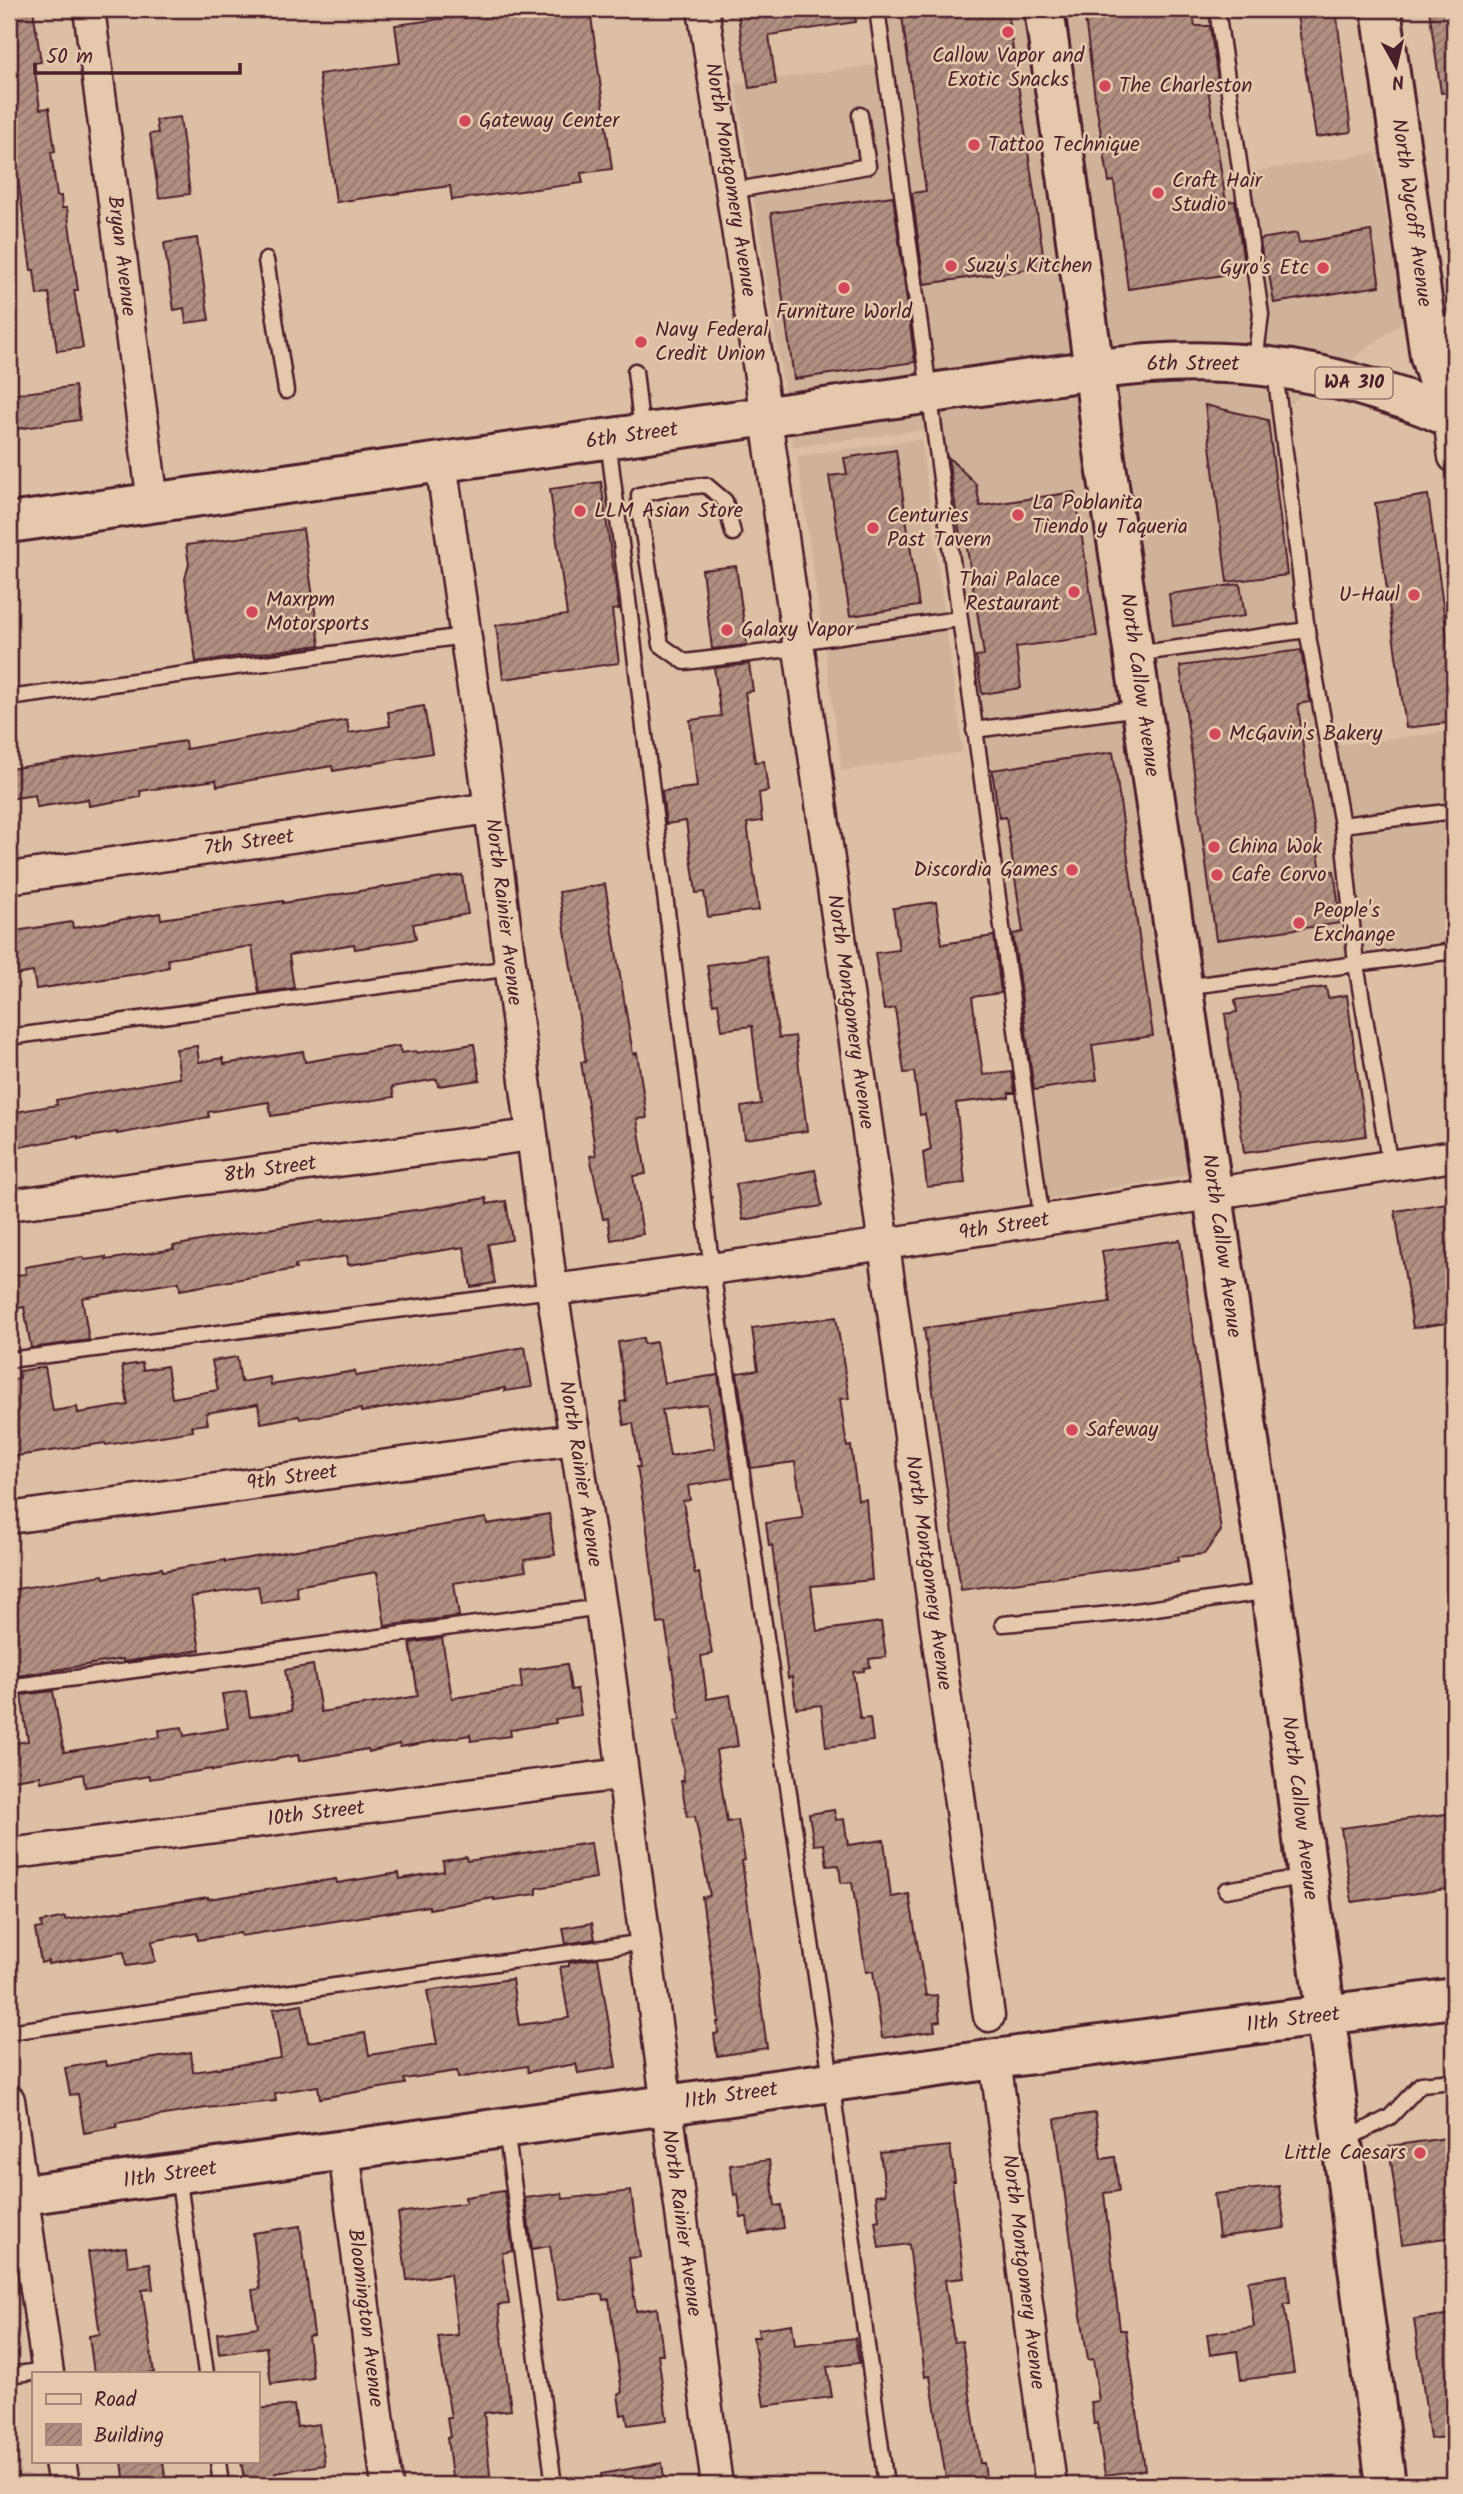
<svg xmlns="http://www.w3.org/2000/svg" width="1463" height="2494" font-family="Kalam,sans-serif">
<defs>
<pattern id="building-hatch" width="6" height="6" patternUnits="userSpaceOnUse" patternTransform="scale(1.75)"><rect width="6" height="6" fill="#b18f81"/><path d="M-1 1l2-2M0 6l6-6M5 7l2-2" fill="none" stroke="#92746a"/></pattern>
</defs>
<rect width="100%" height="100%" fill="#ddbfa5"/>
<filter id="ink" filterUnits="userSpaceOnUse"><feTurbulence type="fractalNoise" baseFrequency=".0143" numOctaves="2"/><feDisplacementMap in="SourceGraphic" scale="14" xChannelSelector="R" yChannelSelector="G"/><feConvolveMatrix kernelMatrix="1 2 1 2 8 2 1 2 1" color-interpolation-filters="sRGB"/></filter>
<g filter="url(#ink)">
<g fill="#d0b19a">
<polygon points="868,9 1216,9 1241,173 1376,153 1404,321 1279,412 1324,747 1454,731 1454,947 1202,980 1226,1168 1039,1201 928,429 793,447 736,84 874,65"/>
<polygon points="921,439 963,752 842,771 797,456"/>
</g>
<g fill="url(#building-hatch)" stroke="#4a1f2b" stroke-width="2" fill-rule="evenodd">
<polygon points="9,9 33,9 41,62 34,63 40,109 49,108 55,151 51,152 57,196 61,196 62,208 67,208 78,290 74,290 83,348 57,351 49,293 37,295 34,270 31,270 13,145 18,145 9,82"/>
<polygon points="515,9 590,9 612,169 581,173 583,183 452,200 450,186 336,202 319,74 400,63 395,25"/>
<polygon points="737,9 855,9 856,22 769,35 776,84 749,88"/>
<polygon points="901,9 1007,9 1045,267 924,284 912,193 926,191"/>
<polygon points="1084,9 1192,9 1195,26 1210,26 1218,80 1207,82 1226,202 1235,201 1245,272 1128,289 1114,181 1109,182 1095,98"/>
<polygon points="1296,9 1336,9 1351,132 1316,137"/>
<polygon points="1429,9 1454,9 1454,92 1441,93"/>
<polygon points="180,117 190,194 159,198 150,134 158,133 156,120"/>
<polygon points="893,196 915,362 794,379 771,213"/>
<polygon points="1371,231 1380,286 1274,303 1268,268 1264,269 1260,239 1297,233 1299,243"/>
<polygon points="197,238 209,320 186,323 184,308 174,310 164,243"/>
<polygon points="75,386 80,420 9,430 9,395"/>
<polygon points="1205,405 1268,420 1287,575 1227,582"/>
<polygon points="896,450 919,606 850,616 829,476 847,474 844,458"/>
<polygon points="948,457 976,484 980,506 1075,492 1097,636 1016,647 1021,688 982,694 976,656 984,655 966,542 961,543"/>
<polygon points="601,482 619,609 612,610 619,663 503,679 496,625 567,615 550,489"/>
<polygon points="1428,495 1454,687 1454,722 1406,728 1375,503"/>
<polygon points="303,529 320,645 196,662 185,579 189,564 186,545"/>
<polygon points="736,566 747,645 712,649 702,570"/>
<polygon points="1240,584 1245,616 1173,626 1169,594"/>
<polygon points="1301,650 1310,702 1298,704 1307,780 1321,872 1334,871 1341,923 1216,940 1180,666"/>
<polygon points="749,664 753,691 745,692 755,762 764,761 768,791 759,793 762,821 747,823 759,910 708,917 704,892 696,893 686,821 666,824 662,791 697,787 690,720 721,716 714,668"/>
<polygon points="424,706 432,753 333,771 332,766 217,786 216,780 140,791 141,797 89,806 88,799 37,807 35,795 9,799 9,769 185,741 186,749 347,720 349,733 390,726 388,712"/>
<polygon points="1113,752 1153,1036 1092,1045 1097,1080 1034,1090 1013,934 1023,932 1006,817 999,818 992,770"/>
<polygon points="462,875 468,914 413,924 416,939 355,949 354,944 289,955 294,988 259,993 252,946 168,959 169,967 144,973 36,989 33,972 9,976 9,932 72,922 73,928 160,913 161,919 283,901 283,903"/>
<polygon points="605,884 633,1054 637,1053 647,1118 637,1119 646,1174 633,1176 643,1234 611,1240 608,1218 603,1219 590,1156 596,1155 581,1062 586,1062 559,892"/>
<polygon points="936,902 942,944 994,936 1001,993 972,997 983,1075 1012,1072 1015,1093 1009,1093 1009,1097 956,1103 965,1183 927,1187 923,1153 931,1150 925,1114 920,1115 914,1072 904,1073 895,1008 884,1010 875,953 899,950 893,908"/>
<polygon points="766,956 779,1038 795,1036 807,1131 745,1139 741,1107 761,1104 752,1026 722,1030 718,1003 713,1004 707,965"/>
<polygon points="1326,987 1328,998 1347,995 1366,1136 1244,1153 1225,1014 1237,1012 1235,1000"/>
<polygon points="474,1044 480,1080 438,1086 437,1079 392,1087 394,1097 271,1116 269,1102 208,1112 209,1117 117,1134 117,1132 78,1139 78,1136 9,1149 9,1113 57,1105 56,1100 180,1078 176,1049 197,1046 199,1062 223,1058 224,1064 303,1051 305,1062 399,1046 401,1053 416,1051 417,1053"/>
<polygon points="815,1170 822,1206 743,1220 736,1184"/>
<polygon points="486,1198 487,1204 506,1201 512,1240 488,1244 495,1283 471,1287 464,1247 348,1265 347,1256 295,1265 296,1269 180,1290 179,1282 82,1298 89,1340 31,1348 24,1307 13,1309 9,1276 26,1274 25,1267 83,1257 84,1260 106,1257 106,1260 174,1249 173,1246 231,1235 324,1220 324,1222 423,1209"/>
<polygon points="1454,1202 1454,1322 1413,1328 1395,1211"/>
<polygon points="1180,1240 1221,1531 1204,1554 1178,1557 1178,1561 961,1590 924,1328 1110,1302 1102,1251"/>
<polygon points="836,1317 849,1398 840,1399 847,1447 851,1446 858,1500 866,1499 872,1580 811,1586 817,1631 881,1622 886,1657 869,1659 870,1667 864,1668 864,1671 853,1672 860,1719 870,1718 873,1741 826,1747 821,1705 796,1708 792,1677 788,1678 772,1545 769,1546 766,1523 803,1518 795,1462 751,1468 737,1373 758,1370 752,1328"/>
<path d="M643 1338 644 1344 656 1342 664 1383 718 1375 733 1478 688 1486 690 1500 683 1501 695 1574 699 1573 712 1654 701 1656 707 1699 730 1695 738 1746 716 1750 727 1822 738 1820 745 1860 742 1861 767 2048 717 2056 714 2034 718 2033 717 2022H719L702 1897 710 1896 695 1816 687 1817 681 1781H684L683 1767 674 1721 680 1720 678 1704 665 1623 658 1624 646 1521 637 1467H640L633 1423 624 1425 620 1402 626 1401 618 1342ZM707 1404 715 1448 670 1456 662 1410Z"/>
<polygon points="525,1347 532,1387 505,1391 505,1388 361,1412 361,1409 300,1419 299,1416 261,1423 258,1404 206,1413 208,1424 192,1426 193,1431 106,1445 105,1443 9,1457 9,1380 20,1378 19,1371 45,1367 53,1411 77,1407 78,1413 128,1405 122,1366 142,1363 143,1370 167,1366 172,1398 218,1390 212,1361 237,1357 241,1382 270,1377 271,1385 355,1371 356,1376"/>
<polygon points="549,1514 555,1555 524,1560 526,1571 454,1583 459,1616 385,1626 377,1572 296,1586 298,1597 261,1603 258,1586 191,1597 200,1650 123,1662 123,1659 18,1676 17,1672 12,1673 9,1651 9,1590 103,1575 104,1578 162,1568 163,1571 225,1560 225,1562 486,1518 487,1524"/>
<polygon points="442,1638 452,1698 522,1688 520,1671 567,1664 571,1690 577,1689 581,1715 555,1719 556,1723 510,1730 511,1736 471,1741 470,1735 400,1747 399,1744 369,1752 368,1749 299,1761 298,1755 212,1771 212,1769 150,1779 149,1776 85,1787 83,1774 41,1782 40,1776 12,1780 9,1744 28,1741 21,1695 53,1691 64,1752 160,1737 159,1730 182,1727 184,1736 228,1728 222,1694 246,1691 250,1717 292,1711 285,1670 313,1665 321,1712 418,1696 410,1643"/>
<polygon points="834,1810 836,1820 844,1819 848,1845 884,1840 891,1897 909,1894 926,1996 937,1995 940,2021 934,2022 935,2031 882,2038 873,1971 866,1972 852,1882 841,1883 839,1865 827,1866 824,1844 814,1845 809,1814"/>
<polygon points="1454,1813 1454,1888 1352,1902 1341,1828"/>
<polygon points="591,1843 596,1878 537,1888 537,1894 494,1900 494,1898 429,1909 429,1906 241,1936 240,1933 198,1940 197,1933 152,1941 155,1962 126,1966 124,1952 48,1964 48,1961 41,1963 35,1929 42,1928 41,1922 65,1917 65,1920 208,1897 208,1899 336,1879 337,1883 399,1873 400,1879 444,1871 443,1861 466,1857 467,1861"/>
<polygon points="592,1923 595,1939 566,1944 563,1928"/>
<polygon points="598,1958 616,2067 578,2073 576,2064 528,2072 527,2066 458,2078 457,2071 404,2079 405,2084 320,2098 318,2086 275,2093 276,2101 206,2108 117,2123 117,2127 84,2133 78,2094 70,2095 65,2068 106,2061 107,2066 191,2052 193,2072 281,2058 273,2009 302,2004 308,2042 365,2033 369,2055 437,2044 427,1991 512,1979 519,2025 569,2018 560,1967 569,1966 569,1963"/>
<polygon points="1095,2113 1101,2159 1115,2157 1119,2191 1104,2193 1120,2330 1126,2330 1145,2470 1105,2475 1097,2423 1094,2424 1091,2402 1099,2401 1093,2359 1088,2360 1078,2296 1055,2119"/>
<polygon points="1454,2137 1454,2237 1402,2244 1389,2146"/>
<polygon points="950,2146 955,2181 952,2181 964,2278 945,2280 954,2342 962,2341 980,2463 984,2463 987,2485 947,2485 930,2376 925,2377 909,2244 879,2248 875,2221 879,2220 876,2195 886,2194 880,2153"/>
<polygon points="769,2160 775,2206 781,2205 784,2228 749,2233 747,2217 741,2217 738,2194 734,2195 730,2165"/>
<polygon points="1279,2186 1285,2228 1219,2237 1214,2194"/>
<polygon points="504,2191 513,2251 502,2253 509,2304 498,2305 511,2410 484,2413 491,2485 453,2485 447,2438 450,2437 447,2418 451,2418 438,2337 458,2335 450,2274 407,2280 398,2213 466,2203 465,2197"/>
<polygon points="631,2191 640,2257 629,2258 636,2311 657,2308 663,2354 658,2354 667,2420 628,2425 626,2414 621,2415 618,2394 622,2393 609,2299 603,2300 602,2294 558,2300 550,2246 532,2249 525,2198 562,2193 563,2199"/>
<polygon points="300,2226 314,2335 308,2336 313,2378 271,2384 266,2347 219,2354 217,2333 258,2327 252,2290 260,2289 253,2233"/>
<polygon points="126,2247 128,2266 150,2263 153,2289 142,2290 154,2373 94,2373 89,2336 100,2334 88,2252"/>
<polygon points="1287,2275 1290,2303 1284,2304 1294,2373 1241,2380 1237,2351 1210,2355 1207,2334 1254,2327 1248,2281"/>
<polygon points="1454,2314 1454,2436 1430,2439 1414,2319"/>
<polygon points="792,2324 795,2345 855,2338 859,2363 827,2367 832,2397 764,2406 753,2337 759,2337 758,2329"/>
<polygon points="294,2405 297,2427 319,2424 325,2465 275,2472 277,2485 245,2485 241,2461 257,2461 257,2409"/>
<polygon points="122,2461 163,2461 166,2485 125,2485"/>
<polygon points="662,2463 665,2485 602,2485 601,2474"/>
</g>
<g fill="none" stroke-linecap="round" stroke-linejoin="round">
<defs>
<g id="lane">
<polyline points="877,9 1042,1221"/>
<polyline points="1217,9 1261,314 1255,363"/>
<polyline points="732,191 868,166 860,115"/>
<polyline points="266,260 286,391"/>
<polyline points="1428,324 1454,324"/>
<polyline points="635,371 642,433"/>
<polyline points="1275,371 1307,630 1342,825 1356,964 1390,1166"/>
<polyline points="608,440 712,1270 828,2058 886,2485"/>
<polyline points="733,533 725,501 706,485 671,488 639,495 640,514 661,645 685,662 798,648"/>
<polyline points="797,642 959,619"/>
<polyline points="1135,654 1307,630"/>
<polyline points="9,698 464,636"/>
<polyline points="974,730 1139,708"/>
<polyline points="1342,825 1454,811"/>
<polyline points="1184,987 1454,951"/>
<polyline points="9,1037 511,968"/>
<polyline points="9,1360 552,1290"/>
<polyline points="1003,1624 1122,1613 1269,1591"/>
<polyline points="9,1687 601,1607"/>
<polyline points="1226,1890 1307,1876"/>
<polyline points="9,2032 645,1942"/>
<polyline points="506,2129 554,2485"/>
<polyline points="1343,2141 1390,2117 1421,2084 1454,2081"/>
<polyline points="178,2175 206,2373"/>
<polyline points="9,2375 48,2370"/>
<polyline points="218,2461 221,2485"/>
</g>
<g id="street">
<polyline points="89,9 153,503"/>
<polyline points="703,9 761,383 884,1245 989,2016"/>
<polyline points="1449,417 1454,457"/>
<polyline points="441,462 490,808 552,1290 601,1607 717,2485"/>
<polyline points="9,878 490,808"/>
<polyline points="9,1205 531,1135"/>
<path d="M552 1290C854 1252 1154 1202 1454 1156"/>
<polyline points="9,1518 575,1439"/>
<polyline points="9,1854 622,1774"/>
<polyline points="995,2059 1051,2485"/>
<polyline points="9,2100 48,2373"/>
<polyline points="344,2151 387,2485"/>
<polyline points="60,2461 64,2485"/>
</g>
<g id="secondary">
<polyline points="1381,9 1430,356 1449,417"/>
<polyline points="9,523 1094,370 1101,431 1271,1591 1386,2485"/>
<polyline points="9,2197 995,2059 1454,1998"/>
</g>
<path id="primary" d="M1044 9 1094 370C1195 355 1288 361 1385 393 1408 400 1432 408 1454 420"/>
</defs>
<use href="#lane" stroke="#4a1f2b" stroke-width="19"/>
<use href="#street" stroke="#4a1f2b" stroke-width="35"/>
<use href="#secondary" stroke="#4a1f2b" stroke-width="44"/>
<use href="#primary" stroke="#4a1f2b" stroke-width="44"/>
<use href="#lane" stroke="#e6c9ad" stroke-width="14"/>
<use href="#street" stroke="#e6c9ad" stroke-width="30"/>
<use href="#secondary" stroke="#e6c9ad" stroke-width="38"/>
<use href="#primary" stroke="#e6c9ad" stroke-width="38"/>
</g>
</g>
<g fill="#d1495b" stroke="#e6c9ad" stroke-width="2.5">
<circle cx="1008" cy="32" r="7"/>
<circle cx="1105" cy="86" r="7"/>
<circle cx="465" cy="121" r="7"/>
<circle cx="974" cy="145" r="7"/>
<circle cx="1158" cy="193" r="7"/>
<circle cx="951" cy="266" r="7"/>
<circle cx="1323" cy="268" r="7"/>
<circle cx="844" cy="288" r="7"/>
<circle cx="641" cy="342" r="7"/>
<circle cx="580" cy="511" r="7"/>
<circle cx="1018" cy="515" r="7"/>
<circle cx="873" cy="528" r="7"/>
<circle cx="1074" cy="592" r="7"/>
<circle cx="1414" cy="595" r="7"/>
<circle cx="252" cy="612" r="7"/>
<circle cx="727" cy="630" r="7"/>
<circle cx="1215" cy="734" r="7"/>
<circle cx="1214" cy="847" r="7"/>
<circle cx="1072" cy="870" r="7"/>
<circle cx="1217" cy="875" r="7"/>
<circle cx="1299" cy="923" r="7"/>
<circle cx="1072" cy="1430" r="7"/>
<circle cx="1420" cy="2153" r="7"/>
</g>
<g text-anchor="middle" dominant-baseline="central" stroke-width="5" stroke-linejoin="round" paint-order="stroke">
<rect fill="#e6c9ad" stroke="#795252" stroke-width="2" x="1315.5" y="367.5" width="77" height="31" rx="5"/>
<g font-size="19" font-weight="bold" fill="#4a1f2b">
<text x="1354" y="383">WA 310</text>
</g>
<g font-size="21" fill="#4a1f2b" stroke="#e6c9ad" text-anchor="start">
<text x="1008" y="56" text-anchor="middle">Callow Vapor and<tspan x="1008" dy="24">Exotic Snacks</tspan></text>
<text x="1119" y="86">The Charleston</text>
<text x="479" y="121">Gateway Center</text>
<text x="988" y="145">Tattoo Technique</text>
<text x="1172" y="181">Craft Hair<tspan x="1172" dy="24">Studio</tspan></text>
<text x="965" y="266">Suzy's Kitchen</text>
<text x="1309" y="268" text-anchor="end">Gyro's Etc</text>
<text x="844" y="312" text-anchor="middle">Furniture World</text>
<text x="655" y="330">Navy Federal<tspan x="655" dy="24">Credit Union</tspan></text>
<text x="1032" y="503">La Poblanita<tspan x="1032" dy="24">Tiendo y Taqueria</tspan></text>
<text x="594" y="511">LLM Asian Store</text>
<text x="887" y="516">Centuries<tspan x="887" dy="24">Past Tavern</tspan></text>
<text x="1060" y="580" text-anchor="end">Thai Palace<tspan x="1060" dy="24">Restaurant</tspan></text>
<text x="1400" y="595" text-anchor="end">U-Haul</text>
<text x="266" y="600">Maxrpm<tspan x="266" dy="24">Motorsports</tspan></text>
<text x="741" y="630">Galaxy Vapor</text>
<text x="1229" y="734">McGavin's Bakery</text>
<text x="1228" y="847">China Wok</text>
<text x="1058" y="870" text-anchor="end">Discordia Games</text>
<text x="1231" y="875">Cafe Corvo</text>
<text x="1313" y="911">People's<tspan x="1313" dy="24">Exchange</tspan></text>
<text x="1086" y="1430">Safeway</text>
<text x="1406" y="2153" text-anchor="end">Little Caesars</text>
</g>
<g font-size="21" fill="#4a1f2b" stroke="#e6c9ad">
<text transform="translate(730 180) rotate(81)">North Montgomery Avenue</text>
<text transform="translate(1411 213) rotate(82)">North Wycoff Avenue</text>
<text transform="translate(121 256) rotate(83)">Bryan Avenue</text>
<text x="1193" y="364">6th Street</text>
<text transform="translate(632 436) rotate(-8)">6th Street</text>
<text transform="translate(1139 685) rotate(82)">North Callow Avenue</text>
<text transform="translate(249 843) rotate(-8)">7th Street</text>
<text transform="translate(503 912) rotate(83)">North Rainier Avenue</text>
<text transform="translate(850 1012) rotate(82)">North Montgomery Avenue</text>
<text transform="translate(270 1170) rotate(-8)">8th Street</text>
<text transform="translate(1004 1227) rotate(-9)">9th Street</text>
<text transform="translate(1221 1246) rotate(82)">North Callow Avenue</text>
<text transform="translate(580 1474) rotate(81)">North Rainier Avenue</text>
<text transform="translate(292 1478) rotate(-8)">9th Street</text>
<text transform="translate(928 1573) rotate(82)">North Montgomery Avenue</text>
<text transform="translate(1299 1808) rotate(83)">North Callow Avenue</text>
<text transform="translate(316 1814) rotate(-7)">10th Street</text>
<text transform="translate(1293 2020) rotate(-7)">11th Street</text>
<text transform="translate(731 2096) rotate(-8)">11th Street</text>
<text transform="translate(170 2175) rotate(-8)">11th Street</text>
<text transform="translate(681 2223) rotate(82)">North Rainier Avenue</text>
<text transform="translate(1023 2272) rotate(83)">North Montgomery Avenue</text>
<text transform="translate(365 2318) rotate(83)">Bloomington Avenue</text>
</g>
</g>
<rect width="1463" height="2494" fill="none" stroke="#e6c9ad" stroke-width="35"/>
<rect x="18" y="18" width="1428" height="2459" fill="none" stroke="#4a1f2b" stroke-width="2.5" filter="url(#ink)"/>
<rect x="32" y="2372" width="228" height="91" fill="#e6c9ad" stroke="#a88579" stroke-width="2"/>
<rect x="46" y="2394" width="35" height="10" fill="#e6c9ad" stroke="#a88579" stroke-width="2"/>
<text x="94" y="2406" font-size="21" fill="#4a1f2b">Road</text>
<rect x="46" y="2424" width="35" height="21" fill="url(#building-hatch)" stroke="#a88579" stroke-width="2"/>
<text x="94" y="2442" font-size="21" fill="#4a1f2b">Building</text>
<g transform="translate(1396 66) rotate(172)" stroke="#e6c9ad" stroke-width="5" paint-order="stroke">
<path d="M0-5L12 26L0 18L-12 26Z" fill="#4a1f2b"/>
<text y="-10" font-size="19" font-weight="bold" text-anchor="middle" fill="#4a1f2b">N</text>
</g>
<path d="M35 63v10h205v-10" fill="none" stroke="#4a1f2b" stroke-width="3.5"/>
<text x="46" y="63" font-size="21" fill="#4a1f2b" stroke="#e6c9ad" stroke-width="5" paint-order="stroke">50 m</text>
</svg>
